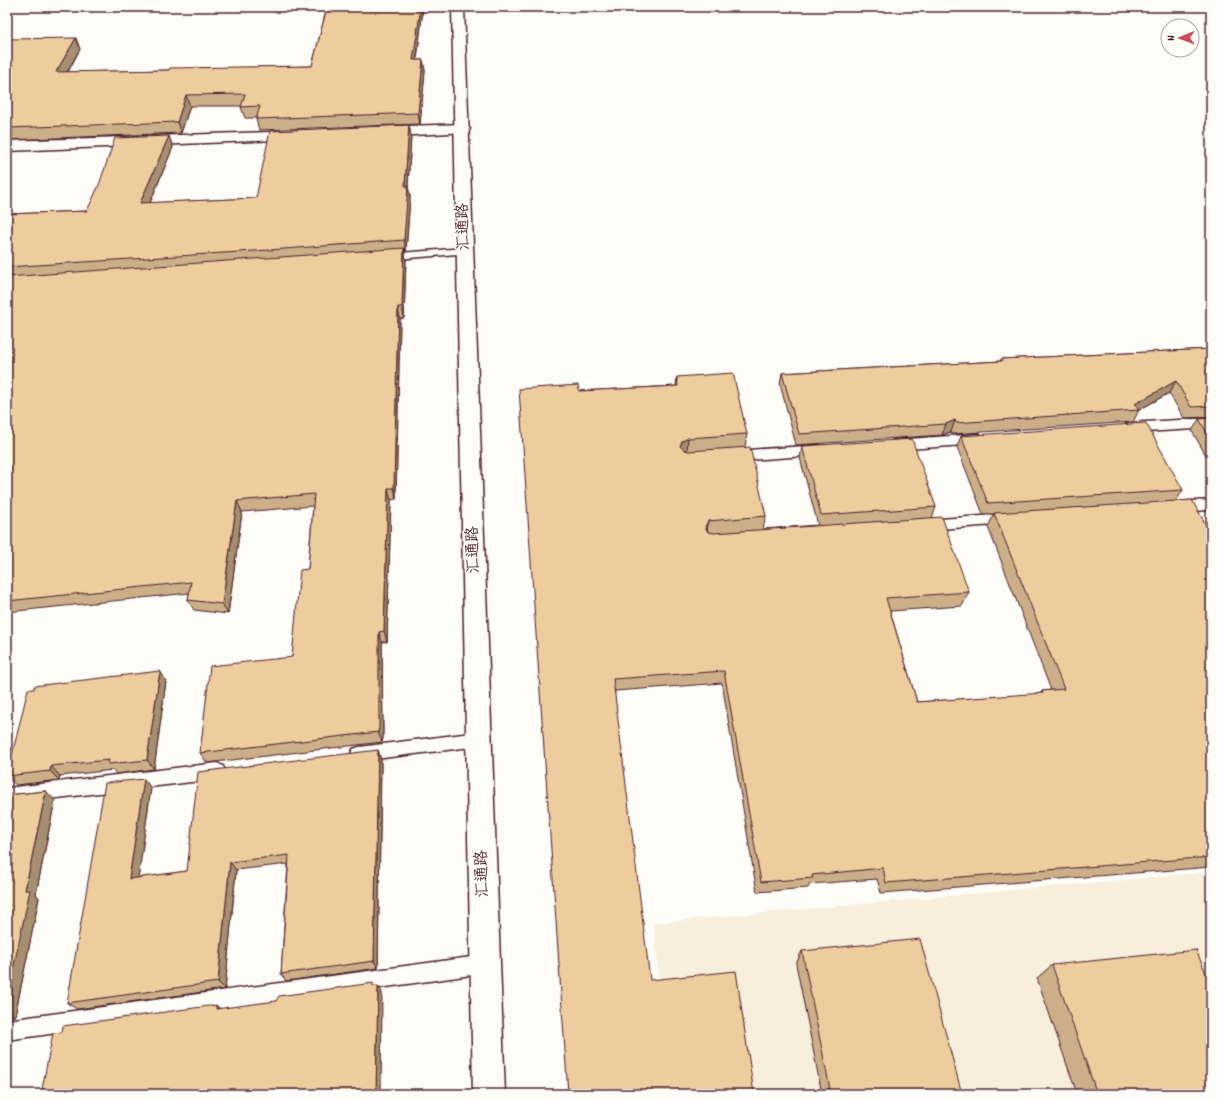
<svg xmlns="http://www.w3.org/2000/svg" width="1218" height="1101" font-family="Dekko,'LXGW WenKai TC',sans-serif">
<rect width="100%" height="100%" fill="#fdfcf7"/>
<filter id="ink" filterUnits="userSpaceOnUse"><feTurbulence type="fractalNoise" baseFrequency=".025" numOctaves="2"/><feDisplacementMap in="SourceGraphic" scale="8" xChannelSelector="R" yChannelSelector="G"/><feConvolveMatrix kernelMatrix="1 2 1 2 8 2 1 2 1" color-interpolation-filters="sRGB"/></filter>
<g filter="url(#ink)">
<polygon fill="#f8eedc" points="1211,872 1211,1094 673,1094 653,923"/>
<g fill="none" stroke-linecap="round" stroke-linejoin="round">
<defs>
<g id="lane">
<polygon points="465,248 469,249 470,251 469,253 386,260 381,257 386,254"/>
<polygon points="1211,418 1211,428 1129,433 1125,431 1123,428 1125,425 1129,423"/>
<polygon points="978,434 983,436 984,439 983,442 978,444 895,450 890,448 889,445 890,442 895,440"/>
<polygon points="819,445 824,447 825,450 824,453 819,455 734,461 729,459 727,456 729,453 734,451"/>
<polygon points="1211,500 1211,510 1176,512 1171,511 1169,507 1171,503 1176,502"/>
<polygon points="1009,514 1014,515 1016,519 1014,523 1009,524 926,530 921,529 919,525 921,521 926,520"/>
<polygon points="479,732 485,734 487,739 485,744 479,746 359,761 353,759 351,754 353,749 359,747"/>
<polygon points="217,763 223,766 225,771 223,776 217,779 7,804 7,788"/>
<polygon points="486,955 492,958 495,964 492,970 486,973 7,1040 7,1020"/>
</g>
<g id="street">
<polygon points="462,124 467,126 470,129 467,132 380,137 375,135 372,132 375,129 380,127"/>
<polygon points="298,131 303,133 306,136 303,139 7,151 7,141"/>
</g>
<polygon id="secondary" points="452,7 464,7 505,1094 473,1094"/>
</defs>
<use href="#lane" stroke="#4a1f2b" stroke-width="3"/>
<use href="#street" stroke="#4a1f2b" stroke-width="3"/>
<use href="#secondary" stroke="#4a1f2b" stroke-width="3"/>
<use href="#lane" fill="#fdfcf7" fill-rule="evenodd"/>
<use href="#street" fill="#fdfcf7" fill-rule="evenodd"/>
<use href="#secondary" fill="#fdfcf7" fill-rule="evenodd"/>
</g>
<g fill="#ccaf88" stroke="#4a1f2b">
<polygon points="327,7 423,7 423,9 417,60 423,60 425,71 420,124 259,130 256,119 256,118 245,118 241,107 242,106 190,106 181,133 7,140 7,39 80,49 68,72 169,70 312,66"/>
<polygon points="409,125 411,136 408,186 410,197 406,251 404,251 406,260 404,318 400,319 396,499 391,500 387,642 382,642 383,738 382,742 207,763 200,753 292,657 308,569 313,506 242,512 228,614 194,610 188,600 189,593 7,612 7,214 87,211 173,147 150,203 256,198"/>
<polygon points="1211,349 1211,417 1184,418 1169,393 1139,410 1133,422 952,434 951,432 942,435 796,445 780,384 782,373 1001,361 1001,359"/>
<polygon points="677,377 747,434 745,447 766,516 763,529 818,525 800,458 802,446 936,507 932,518 969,592 962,606 890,611 917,702 1040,694 1042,691 1051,690 988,527 994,514 983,514 957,447 961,436 1183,490 1176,501 1211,534 1211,867 881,893 877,879 810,884 808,888 757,892 722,683 615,691 568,1094 579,391 676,386"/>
<polygon points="1211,418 1211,464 1192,431 1199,419"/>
<polygon points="160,671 166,681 154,769 116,774 113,770 60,776 59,780 16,785 7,777 7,775"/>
<polygon points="378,750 381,760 378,968 286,981 281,974 288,864 236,870 225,989 77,1009 67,1003 151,788 138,878 187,871"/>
<polygon points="46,791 55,800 36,894 39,898 15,1016 10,1017 7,1019 7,795"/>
<polygon points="802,951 962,1094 822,1094 796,964"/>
<polygon points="1052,965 1211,1094 1077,1094 1037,978"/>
</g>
<g fill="#a68f6f" stroke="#4a1f2b">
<polygon points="421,7 423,7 423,9 415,71 413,60"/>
<polygon points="76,38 80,49 61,83 56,72"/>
<polygon points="423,60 425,71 420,124 418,113"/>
<polygon points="186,95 190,106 181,133 177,122"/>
<polygon points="409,125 411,136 408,186 410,197 406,251 404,240 405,186"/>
<polygon points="169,136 173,147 145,215 140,203"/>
<polygon points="7,146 10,152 7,160"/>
<polygon points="404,248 406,260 404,318 402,307"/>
<polygon points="398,307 400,319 396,499 394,488"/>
<polygon points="1176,381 1169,393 1137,411 1135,404"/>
<polygon points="955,420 951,432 942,435 946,424"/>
<polygon points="688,438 687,452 681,455 680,446 682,441"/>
<polygon points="388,488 391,500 387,642 384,631"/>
<polygon points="237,501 242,512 228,614 222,604"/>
<polygon points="708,521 707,535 705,527"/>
<polygon points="379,632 382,642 383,738 382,742 378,732"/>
<polygon points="160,671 166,681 154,769 147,760"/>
<polygon points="378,750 381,760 378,968 374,961"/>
<polygon points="51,766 60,776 59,780 50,771"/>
<polygon points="144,779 151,788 137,887 129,879"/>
<polygon points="46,791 55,800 36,894 39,898 15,1016 7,1011 7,998 25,890"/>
<polygon points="230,862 236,870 225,989 218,982"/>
<polygon points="378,986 382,992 381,1094 376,1094"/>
<polygon points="216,1005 223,1011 216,1009"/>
</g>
<g fill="#edcc9e" stroke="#4a1f2b">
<polygon points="327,7 421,7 413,60 423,60 418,113 256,119 260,106 241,107 245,94 186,95 177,122 7,128 7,39 76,38 56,72 169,70 170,68 312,66"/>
<polygon points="409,125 405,186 408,186 404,240 270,250 7,267 7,214 87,211 99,185 115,138 169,136 140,203 256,198 270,131"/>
<polygon points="404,248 402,307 398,307 394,488 388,488 384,631 379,632 379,728 378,732 200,753 210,666 292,657 300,570 308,569 314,494 237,501 222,604 188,600 191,582 7,601 7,277"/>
<polygon points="1211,349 1211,406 1191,407 1176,381 1135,404 1139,410 956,423 955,420 946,424 799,434 782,373 1002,361 1001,359"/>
<polygon points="733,373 747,434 688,438 682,441 680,446 683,449 688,451 750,447 766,516 708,521 705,527 708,532 714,533 942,517 969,592 886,598 917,702 1043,693 1042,691 1064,689 994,513 1192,500 1211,534 1211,857 886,883 883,868 812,875 813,878 761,882 724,671 613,679 650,980 736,971 754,1094 568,1094 519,389 578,385 579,391 678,386 677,377"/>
<polygon points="1211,418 1211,440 1199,419"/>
<polygon points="1146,423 1183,490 988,503 961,436"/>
<polygon points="912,439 936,507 821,515 802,446"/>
<polygon points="160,671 147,760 108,764 109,760 51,766 50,771 7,776 28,689 34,689 34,686"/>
<polygon points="378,750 374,961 281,974 289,855 230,862 218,982 67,1003 105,783 144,779 129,879 187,871 198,772"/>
<polygon points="46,791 25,890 30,890 7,998 7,795"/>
<polygon points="920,939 962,1094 831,1094 802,951"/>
<polygon points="1196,950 1211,985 1211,1094 1097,1094 1052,965"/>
<polygon points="373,983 373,986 378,986 376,1094 41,1094 53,1033 62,1032 63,1026 216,1005 216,1009 276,1001 279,996"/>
</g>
</g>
<g text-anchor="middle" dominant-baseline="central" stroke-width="3" stroke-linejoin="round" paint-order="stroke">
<g font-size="16" fill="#4a1f2b" stroke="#fdfcf7">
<text transform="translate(464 227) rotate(-92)">汇通路</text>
<text transform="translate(474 550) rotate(-92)">汇通路</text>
<text transform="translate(483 874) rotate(-92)">汇通路</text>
</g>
</g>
<rect width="1218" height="1101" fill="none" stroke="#fdfcf7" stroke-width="24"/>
<rect x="12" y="12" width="1194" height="1077" fill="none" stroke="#4a1f2b" stroke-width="1.5" filter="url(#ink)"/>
<g transform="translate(1180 38) rotate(269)"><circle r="19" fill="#fdfcf7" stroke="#b5a4a5"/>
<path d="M0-3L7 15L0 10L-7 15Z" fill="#d1495b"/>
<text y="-6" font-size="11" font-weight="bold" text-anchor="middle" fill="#4a1f2b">N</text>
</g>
</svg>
